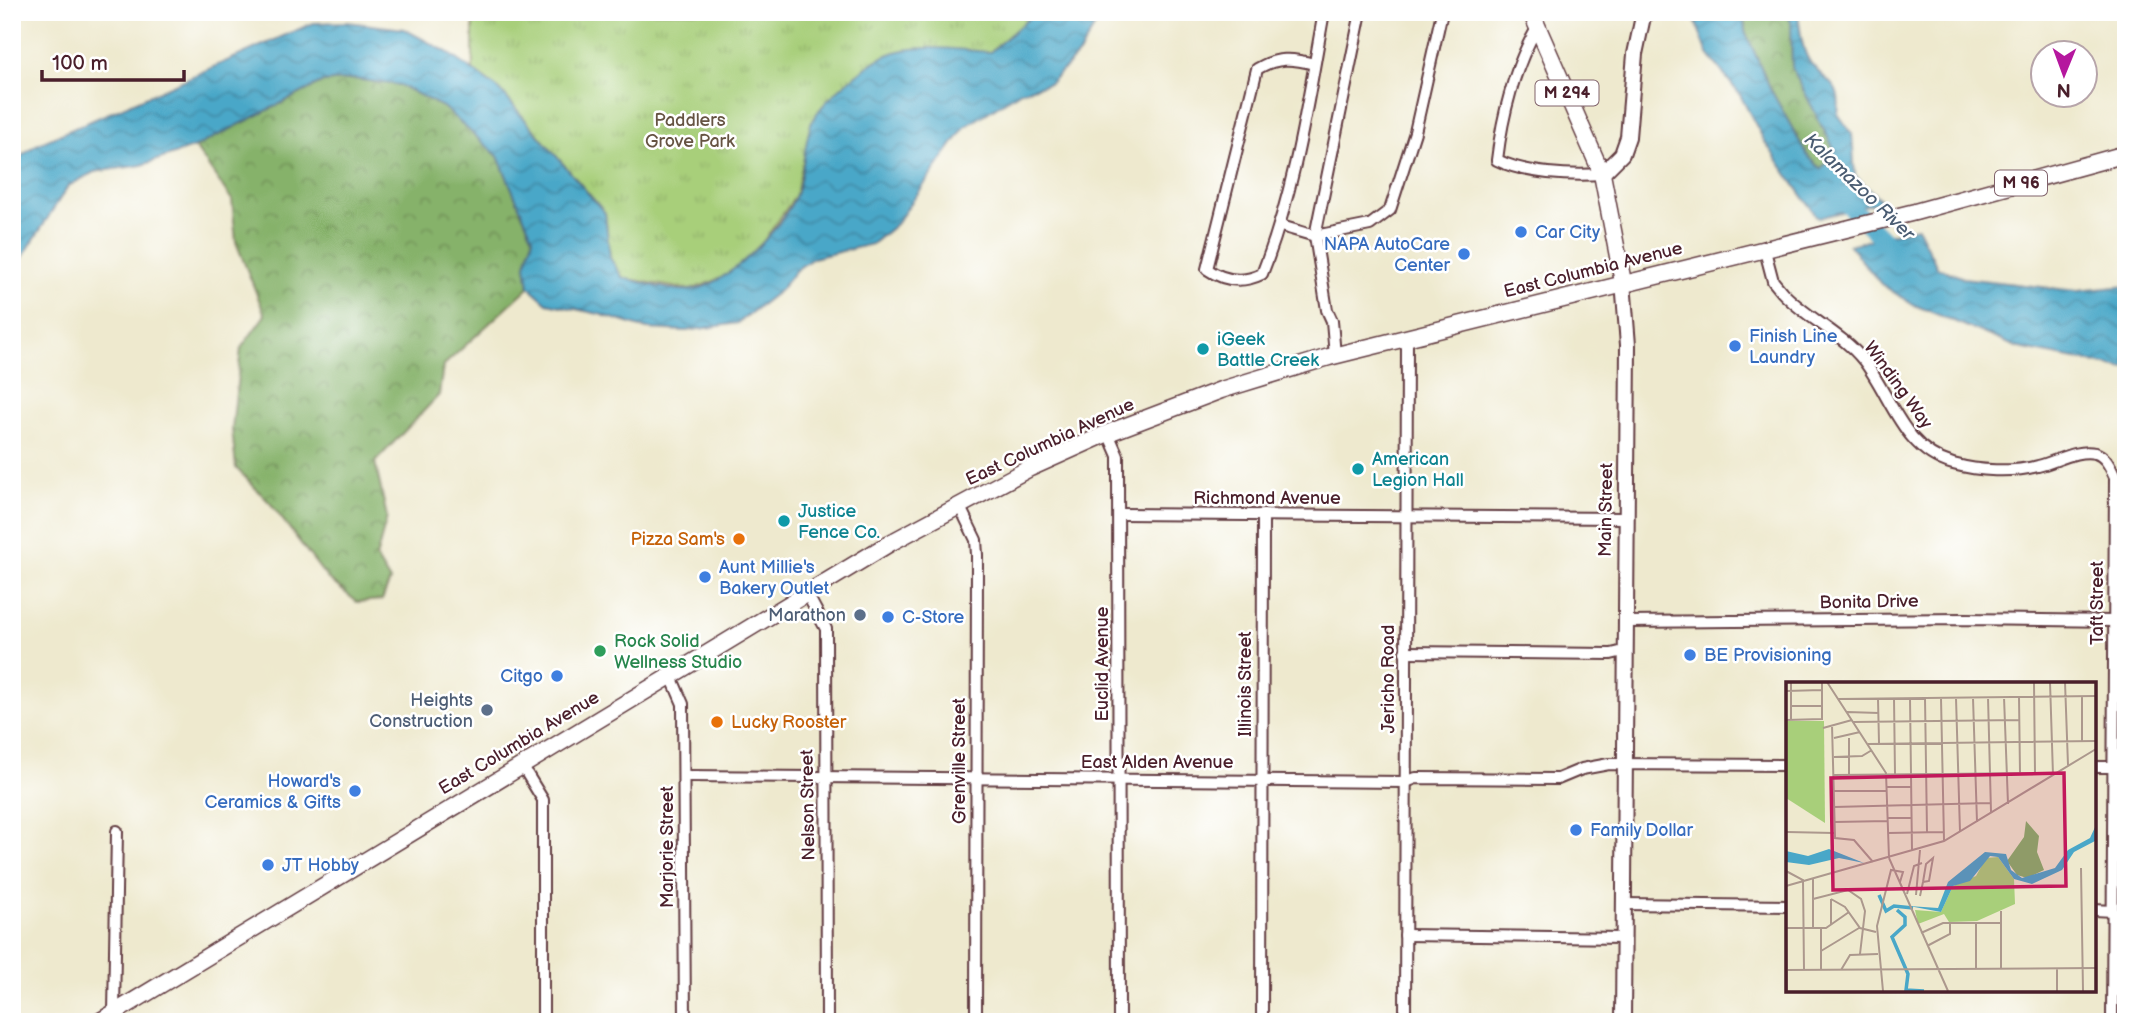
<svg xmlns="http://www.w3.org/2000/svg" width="2138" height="1034" font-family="'Balsamiq Sans',sans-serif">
<defs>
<pattern id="forest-crowns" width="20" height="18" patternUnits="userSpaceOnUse" patternTransform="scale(1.75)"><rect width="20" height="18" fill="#86b26a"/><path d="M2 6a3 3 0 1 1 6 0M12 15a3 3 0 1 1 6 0" fill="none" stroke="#709057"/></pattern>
<pattern id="park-tufts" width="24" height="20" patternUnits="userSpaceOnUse" patternTransform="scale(1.75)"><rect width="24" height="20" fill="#a8cf7a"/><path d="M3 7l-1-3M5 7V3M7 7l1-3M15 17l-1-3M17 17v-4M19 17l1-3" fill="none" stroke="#92b16a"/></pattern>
<pattern id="water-waves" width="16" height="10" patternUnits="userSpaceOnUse" patternTransform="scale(1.75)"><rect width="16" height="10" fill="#49a7c8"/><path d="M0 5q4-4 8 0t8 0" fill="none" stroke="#3f87a3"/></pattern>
</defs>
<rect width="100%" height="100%" fill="#fff"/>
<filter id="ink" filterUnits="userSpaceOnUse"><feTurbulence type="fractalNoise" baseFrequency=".0143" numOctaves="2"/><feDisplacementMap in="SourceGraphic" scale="14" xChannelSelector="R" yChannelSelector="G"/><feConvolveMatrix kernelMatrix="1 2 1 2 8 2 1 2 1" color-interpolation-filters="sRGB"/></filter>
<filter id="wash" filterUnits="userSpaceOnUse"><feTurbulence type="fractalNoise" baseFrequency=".00686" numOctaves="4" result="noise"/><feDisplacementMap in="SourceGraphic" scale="28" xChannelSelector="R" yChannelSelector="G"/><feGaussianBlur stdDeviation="1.57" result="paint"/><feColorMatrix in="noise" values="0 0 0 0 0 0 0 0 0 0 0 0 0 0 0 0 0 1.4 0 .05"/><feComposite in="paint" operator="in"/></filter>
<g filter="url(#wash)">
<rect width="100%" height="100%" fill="#eee9ce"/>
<g fill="url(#forest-crowns)" stroke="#68684a" stroke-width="2">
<polygon points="1743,12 1786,12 1791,22 1792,68 1835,151 1821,169 1807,155 1771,90 1745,31"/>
<polygon points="354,79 400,85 443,107 498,156 533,238 526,265 529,287 443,366 439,395 375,462 387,517 376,558 390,581 382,600 357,602 327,578 270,503 236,468 232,429 241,348 265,315 236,242 232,200 195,147 323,82"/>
</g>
<polygon fill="url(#park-tufts)" stroke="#797752" stroke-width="2" points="473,12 1036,12 990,52 811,124 796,195 763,242 730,275 690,290 623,278 610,258 605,213 500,90 473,70"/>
<g fill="url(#water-waves)" stroke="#4a637a" stroke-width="2">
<path d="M1036 12H1103L1079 54 1050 83 1021 91 965 127 896 224 872 244 813 258 796 270 780 290 738 323 686 331 647 329 599 314 547 303 529 287 526 265 533 238 498 156 443 107 400 85 354 79 323 82 195 147 142 165 94 172 68 186 12 274V163L36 145 313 23 347 22 404 29 447 52 500 90 605 213 610 258 622 277C640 282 673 292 691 290 727 286 785 226 797 192 804 170 804 145 811 124 820 101 871 59 895 52 925 44 958 50 990 52Z"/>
<path d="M1692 12H1743L1745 31 1771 90 1807 155 1821 169 1835 151 1792 68 1791 22 1786 12H1798C1800 28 1801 49 1810 62 1827 85 1842 81 1838 114L1852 134 1855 176 1882 201 1818 218 1765 142 1740 95 1708 54Z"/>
<polygon points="1917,227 1937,267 1963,278 2077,291 2126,286 2126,369 2019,348 1912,304 1881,284 1849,245"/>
</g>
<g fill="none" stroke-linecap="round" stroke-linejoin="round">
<polyline stroke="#49a7c8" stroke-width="18" points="1837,194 1897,253"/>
</g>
</g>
<g filter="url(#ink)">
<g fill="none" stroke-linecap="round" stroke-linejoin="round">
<defs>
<g id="street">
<path d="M1538 27C1515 63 1502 117 1497 160 1525 174 1570 176 1602 174"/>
<path d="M1314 64C1292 58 1277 57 1257 69L1207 269C1224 281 1243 283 1262 274 1295 191 1308 100 1324 12"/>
<polyline points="1281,226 1315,236 1370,225 1390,210 1415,132 1442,12"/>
<path d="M1764 247 1773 281 1782 292C1806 318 1842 333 1864 361 1892 398 1903 450 1953 464 1979 471 2011 473 2038 466 2056 462 2076 449 2095 453 2106 456 2110 467 2115 477L2112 1022"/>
<polyline points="1335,355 1332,321 1327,310 1315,236 1361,12"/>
<polyline points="1108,433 1118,456 1119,1022"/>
<polyline points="959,505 976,540 977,555 976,1022"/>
<polyline points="1119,514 1625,518"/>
<polyline points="806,592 826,629 827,1022"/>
<polyline points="1625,622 1964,619 2114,621"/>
<polyline points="1405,652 1611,654 1624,651"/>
<polyline points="670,674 683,704 685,1022"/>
<polyline points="521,764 543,800 543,1022"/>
<polyline points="2094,767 2114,767"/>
<polyline points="685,776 1406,782 1416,778 1558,779 1582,769 1609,764 1788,765"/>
<polyline points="1623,904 1788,906"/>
<polyline points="2094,910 2113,911"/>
<polyline points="1405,935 1623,938"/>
<polyline points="114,1013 117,831"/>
<polyline points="1262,1022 1263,515"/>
<polyline points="1405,1022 1407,337"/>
</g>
<g id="secondary">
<polyline points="1602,174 1622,154 1628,137 1635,54 1644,12"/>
<polyline points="1623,1022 1628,345 1623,282"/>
</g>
<g id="primary">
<polyline points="1531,12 1602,174 1623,282"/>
<polyline points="99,1022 890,543 1030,468 1108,433 1221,390 1329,357 1915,212 2126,154"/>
</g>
</defs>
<use href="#street" stroke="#633d43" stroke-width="14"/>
<use href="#secondary" stroke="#633d43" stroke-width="18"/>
<use href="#primary" stroke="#633d43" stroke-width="19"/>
<use href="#street" stroke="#fff" stroke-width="10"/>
<use href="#secondary" stroke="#fff" stroke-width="14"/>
<use href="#primary" stroke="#fff" stroke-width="16"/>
</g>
</g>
<g fill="#3f7fe0" stroke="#fff" stroke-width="2.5">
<circle cx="1521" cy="232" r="7"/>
<circle cx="1464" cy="254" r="7"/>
<circle cx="1735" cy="346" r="7"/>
<circle cx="705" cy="577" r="7"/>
<circle cx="888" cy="617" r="7"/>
<circle cx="1690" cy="655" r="7"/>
<circle cx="557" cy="676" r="7"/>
<circle cx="355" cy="791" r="7"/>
<circle cx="1576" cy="830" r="7"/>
<circle cx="268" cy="865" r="7"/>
</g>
<g fill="#0f9aa8" stroke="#fff" stroke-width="2.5">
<circle cx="1203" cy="349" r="7"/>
<circle cx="1358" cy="469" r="7"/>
<circle cx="784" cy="521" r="7"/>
</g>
<g fill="#e8710a" stroke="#fff" stroke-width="2.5">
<circle cx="739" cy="539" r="7"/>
<circle cx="717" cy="722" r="7"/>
</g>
<g fill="#5c6f8a" stroke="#fff" stroke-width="2.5">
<circle cx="860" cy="615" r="7"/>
<circle cx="487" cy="710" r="7"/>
</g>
<circle fill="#2e9e5b" stroke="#fff" stroke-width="2.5" cx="600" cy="651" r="7"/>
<g text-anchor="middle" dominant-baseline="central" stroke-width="5" stroke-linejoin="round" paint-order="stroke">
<g fill="#fff" stroke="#80626b" stroke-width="2">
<rect x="1535.5" y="80.5" width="63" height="25" rx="5"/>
<rect x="1995" y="170.5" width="52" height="25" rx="5"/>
</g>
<g font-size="16" font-weight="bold" fill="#4a1f2b">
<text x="1567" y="93">M 294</text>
<text x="2021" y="183">M 96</text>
</g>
<g font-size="18" fill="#665443" stroke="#fff">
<text x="690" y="120">Paddlers<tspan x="690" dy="21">Grove Park</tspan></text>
</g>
<g font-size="18" fill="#366cbe" stroke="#fff" text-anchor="start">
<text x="1535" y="232">Car City</text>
<text x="1450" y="244" text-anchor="end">NAPA AutoCare<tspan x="1450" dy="21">Center</tspan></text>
<text x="1749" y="336">Finish Line<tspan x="1749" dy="21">Laundry</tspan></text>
<text x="719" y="567">Aunt Millie's<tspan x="719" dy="21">Bakery Outlet</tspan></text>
<text x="902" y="617">C-Store</text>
<text x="1704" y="655">BE Provisioning</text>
<text x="543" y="676" text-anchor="end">Citgo</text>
<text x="341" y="781" text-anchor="end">Howard's<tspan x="341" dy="21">Ceramics &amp; Gifts</tspan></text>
<text x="1590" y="830">Family Dollar</text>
<text x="282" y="865">JT Hobby</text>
</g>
<g font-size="18" fill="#4a1f2b" stroke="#fff">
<text transform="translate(1593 270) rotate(-14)">East Columbia Avenue</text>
<text transform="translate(1898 385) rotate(54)">Winding Way</text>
<text transform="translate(1050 442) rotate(-25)">East Columbia Avenue</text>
<text x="1267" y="498">Richmond Avenue</text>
<text transform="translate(1606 510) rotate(-89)">Main Street</text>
<text transform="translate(1869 602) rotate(-1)">Bonita Drive</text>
<text transform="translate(2097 603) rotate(-90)">Taft Street</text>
<text transform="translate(1102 664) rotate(-90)">Euclid Avenue</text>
<text transform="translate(1388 679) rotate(-90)">Jericho Road</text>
<text transform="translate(1245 684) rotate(-90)">Illinois Street</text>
<text transform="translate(519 743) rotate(-31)">East Columbia Avenue</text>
<text transform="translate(959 761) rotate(-90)">Grenville Street</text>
<text x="1157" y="762">East Alden Avenue</text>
<text transform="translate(808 805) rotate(-91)">Nelson Street</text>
<text transform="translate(667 847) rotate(-90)">Marjorie Street</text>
</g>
<g font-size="18" fill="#0d838f" stroke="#fff" text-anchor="start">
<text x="1217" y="339">iGeek<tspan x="1217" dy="21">Battle Creek</tspan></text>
<text x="1372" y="459">American<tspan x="1372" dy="21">Legion Hall</tspan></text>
<text x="798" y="511">Justice<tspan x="798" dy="21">Fence Co.</tspan></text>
</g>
<g font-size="18" fill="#c56008" stroke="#fff" text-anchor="end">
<text x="725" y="539">Pizza Sam's</text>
<text x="731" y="722" text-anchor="start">Lucky Rooster</text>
</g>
<g font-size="18" fill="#4e5e75" stroke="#fff" text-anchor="end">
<text x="846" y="615">Marathon</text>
<text x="473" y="700">Heights<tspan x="473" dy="21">Construction</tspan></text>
</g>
<g font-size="18" fill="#27864d" stroke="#fff" text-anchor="start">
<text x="614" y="641">Rock Solid<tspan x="614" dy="21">Wellness Studio</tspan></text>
</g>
<g font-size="19" font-style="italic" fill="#4a5c72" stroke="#fff">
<text transform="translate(1859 187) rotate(44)">Kalamazoo River</text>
</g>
</g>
<g transform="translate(1786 682)">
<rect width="310" height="310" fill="#eee9ce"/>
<path d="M240 139 253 154 251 170 258 188 241 196 231 193 221 179 238 155Z" fill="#86b26a"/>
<path d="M0 39H38L39 141 0 116Z" fill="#a8cf7a"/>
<path d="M212 175 228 197 229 222 191 239 163 240 158 232 132 242 129 228 155 230 167 204 190 194 200 176Z" fill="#a8cf7a"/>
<path d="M310 143 309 159 288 170 276 188 246 202 228 197 212 175 204 174 184 199 167 204 155 230 123 224 152 226 162 200 199 170 220 172 225 188 236 196 269 186 282 168 304 156ZM43 167 78 181 53 176 23 183 0 180V169L22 174Z" fill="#49a7c8"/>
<path fill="none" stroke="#49a7c8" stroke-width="3.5" d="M93 213 100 229 108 224 127 226M111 228 119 235V243L106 255 122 292 120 308 138 309"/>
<path fill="none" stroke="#ac988d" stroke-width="2" d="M5 0V38M41 0 100 91 103 176M264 0 267 93M279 0 282 83M0 9 36 8M202 15 205 130M218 15 222 122M233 15 234 91M296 15V59M108 16 109 92M124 16 126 169M139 16 141 150M155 16 158 158M170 16 174 150M187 16 191 140M52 17 310 14M92 17 93 61M5 24H36M61 30 93 31M0 38 36 37V0M67 40 233 38M46 43 49 156 68 158 87 180M37 46 66 38M48 56 74 50M63 56V93M82 62 310 59M48 75 76 74 86 68M48 93 249 91 248 0M101 105H125M48 109H101M48 125 204 121M102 136H125M48 140 102 139M1 150 48 151M102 151 157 150M103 176 162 309M295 186 297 309M0 189 17 198 18 288M27 197V246M0 204 158 159 310 67M121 212 128 184 136 181M130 213 134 168M134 214 137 200 140 182 147 176 143 199 137 200M27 217 62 208 75 217 79 229 74 272M45 217 59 225 74 246 90 250M45 217V242M215 229V287M0 244 1 309M0 246H40L63 230M35 246V288M135 251 157 241H215M141 264 164 252V241M35 269 73 246M190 287V241M0 288 310 286M55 288 64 273 92 272M97 309 91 244 105 188 117 190 114 200M271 309V286"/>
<path fill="#c2185b" fill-opacity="0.15" stroke="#c2185b" stroke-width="3.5" d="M278 91 280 204 47 208 45 96Z"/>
<rect width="310" height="310" fill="none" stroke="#4a1f2b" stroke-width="3.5"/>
</g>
<rect width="2138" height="1034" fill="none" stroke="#fff" stroke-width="42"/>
<g transform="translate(2064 74) rotate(181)"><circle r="33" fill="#ffffff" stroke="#b7a5aa" stroke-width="2"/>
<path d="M0-5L12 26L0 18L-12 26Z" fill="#b5179e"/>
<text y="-10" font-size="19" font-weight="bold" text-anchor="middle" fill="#4a1f2b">N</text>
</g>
<path d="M42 70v10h142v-10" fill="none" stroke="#4a1f2b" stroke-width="3.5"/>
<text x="52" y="70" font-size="21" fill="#4a1f2b" stroke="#ffffff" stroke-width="5" paint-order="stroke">100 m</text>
</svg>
